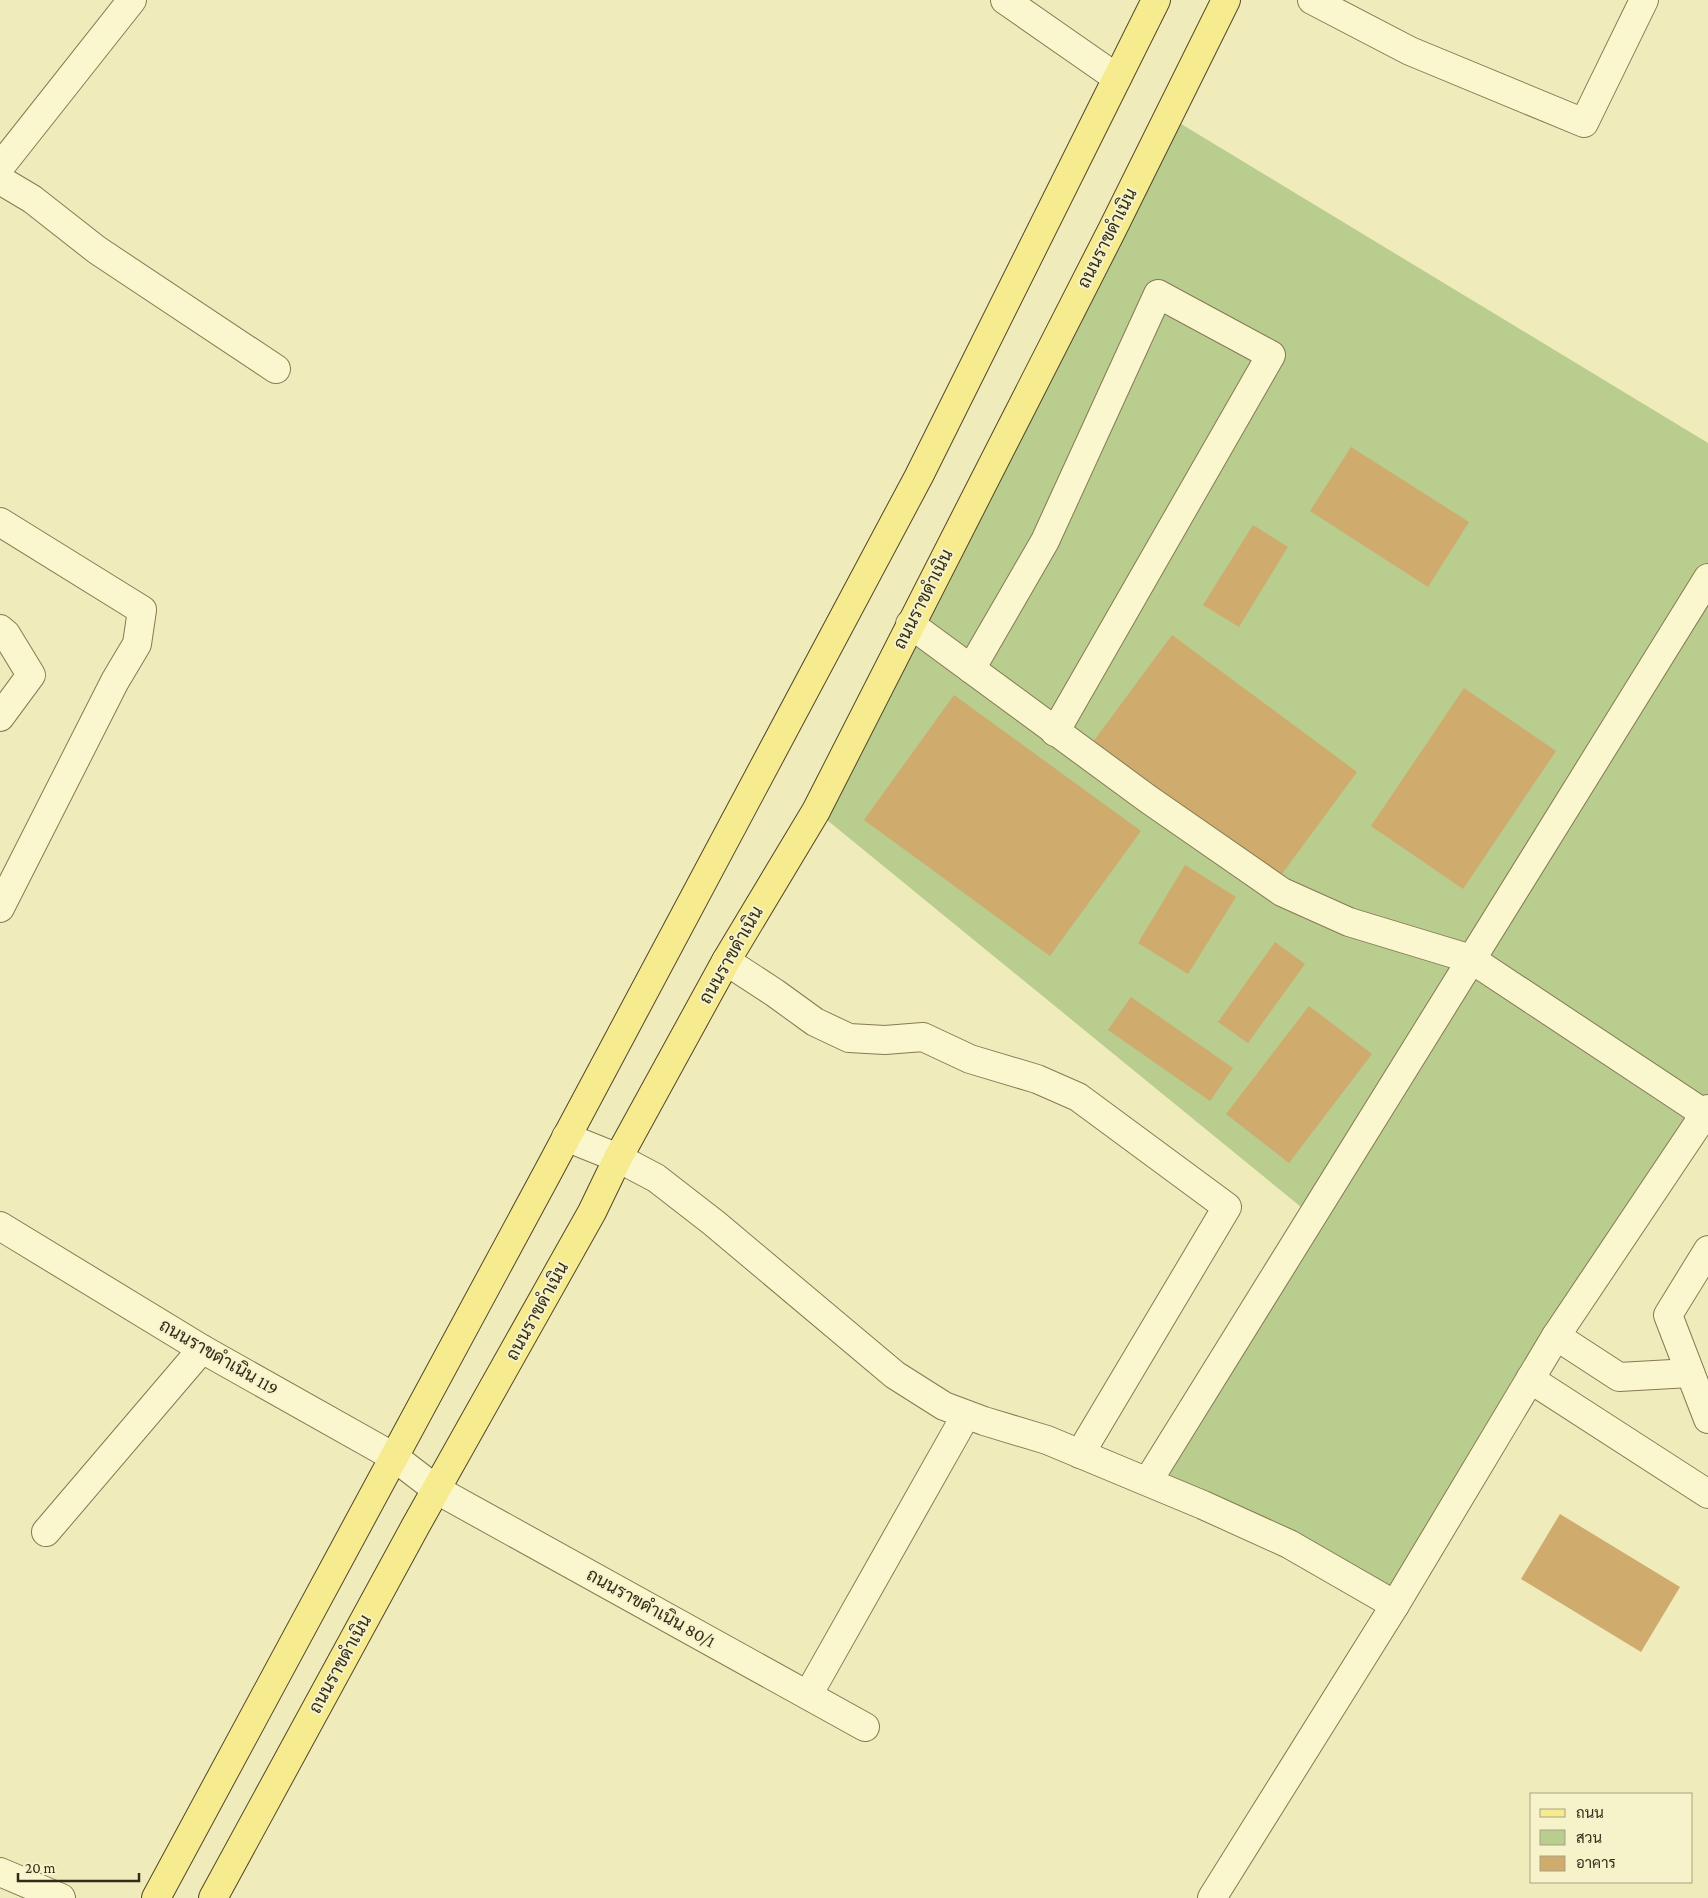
<svg xmlns="http://www.w3.org/2000/svg" width="1708" height="1898" font-family="'Crimson Pro',Sarabun,serif">
<rect width="100%" height="100%" fill="#efebba"/>
<polygon fill="#b8cd8e" points="1168,116 1708,443 1708,1109 1395,1605 1148,1481 1312,1216 816,811"/>
<g fill="#cfab6e">
<polygon points="1351,447 1469,522 1428,587 1310,511"/>
<polygon points="1253,525 1288,547 1239,627 1203,605"/>
<polygon points="1172,635 1357,772 1279,878 1093,742"/>
<polygon points="1464,688 1556,751 1463,889 1371,826"/>
<polygon points="954,695 1141,831 1050,956 864,820"/>
<polygon points="1185,865 1236,897 1188,974 1138,943"/>
<polygon points="1275,942 1305,964 1248,1043 1218,1022"/>
<polygon points="1131,997 1233,1068 1210,1101 1108,1030"/>
<polygon points="1309,1006 1372,1054 1289,1163 1226,1114"/>
<polygon points="1560,1514 1680,1587 1641,1652 1521,1579"/>
</g>
<g fill="none" stroke-linecap="round" stroke-linejoin="round">
<defs>
<g id="minor">
<polyline points="1005,0 1117,78"/>
<polyline points="1312,0 1410,51 1584,123 1644,0"/>
<polyline points="0,167 132,0"/>
<polyline points="0,180 32,199 97,250 276,369"/>
<polyline points="0,522 142,610 137,644 115,681 0,908"/>
<polyline points="910,624 1148,799 1282,892 1349,922 1471,959 1705,1114"/>
<polyline points="0,629 6,634 31,675 0,717"/>
<polyline points="971,669 1045,541 1158,294 1271,355 1055,732"/>
<polyline points="726,961 775,993 815,1022 849,1038 885,1040 923,1037 970,1059 1037,1079 1078,1097 1227,1207 1080,1454"/>
<polyline points="566,1137 618,1158 656,1178 714,1223 895,1375 944,1406 984,1421 1047,1440 1203,1505 1289,1544 1395,1605"/>
<polyline points="0,1226 202,1349 394,1457 437,1490 865,1727"/>
<polyline points="1708,1250 1668,1315 1708,1419"/>
<polyline points="1556,1336 1619,1377 1690,1373"/>
<polyline points="1530,1379 1708,1494"/>
<polyline points="1148,1481 1708,578"/>
<polyline points="46,1532 202,1349"/>
<polyline points="808,1695 966,1415"/>
<polyline points="0,1872 61,1898"/>
<polyline points="1212,1898 1395,1605 1556,1336 1708,1109"/>
</g>
<g id="major">
<polyline points="156,1898 549,1170 919,476 1156,0"/>
<polyline points="213,1898 415,1527 592,1212 618,1158 726,961 816,811 1112,230 1226,0"/>
</g>
</defs>
<use href="#minor" stroke="#867a54" stroke-width="30"/>
<use href="#major" stroke="#534629" stroke-width="30"/>
<use href="#minor" stroke="#faf6cd" stroke-width="28"/>
<use href="#major" stroke="#f6ec8f" stroke-width="28"/>
</g>
<g text-anchor="middle" dominant-baseline="central" stroke-width="4" stroke-linejoin="round" paint-order="stroke">
<g font-size="18" fill="#342c1a" stroke="#f6f3ca">
<text transform="translate(1107 238) rotate(-63)">ถนนราขดำเนิน</text>
<text transform="translate(923 599) rotate(-63)">ถนนราขดำเนิน</text>
<text transform="translate(731 955) rotate(-60)">ถนนราขดำเนิน</text>
<text transform="translate(537 1311) rotate(-61)">ถนนราขดำเนิน</text>
<text transform="translate(219 1357) rotate(30)">ถนนราขดำเนิน 119</text>
<text transform="translate(651 1608) rotate(29)">ถนนราขดำเนิน 80/1</text>
<text transform="translate(340 1664) rotate(-61)">ถนนราขดำเนิน</text>
</g>
</g>
<rect x="1530" y="1793" width="162" height="90" fill="#f6f3ca" stroke="#a8a384"/>
<rect x="1540" y="1809" width="25" height="8" fill="#f6ec8f" stroke="#a8a384"/>
<text x="1576" y="1818" font-size="15" fill="#342c1a">ถนน</text>
<rect x="1540" y="1830" width="25" height="15" fill="#b8cd8e" stroke="#a8a384"/>
<text x="1576" y="1843" font-size="15" fill="#342c1a">สวน</text>
<rect x="1540" y="1856" width="25" height="15" fill="#cfab6e" stroke="#a8a384"/>
<text x="1576" y="1868" font-size="15" fill="#342c1a">อาคาร</text>
<path d="M18 1873v8h121v-8" fill="none" stroke="#342c1a" stroke-width="2.5"/>
<text x="25" y="1873" font-size="15" fill="#342c1a" stroke="#f6f3ca" stroke-width="4" paint-order="stroke">20 m</text>
</svg>
